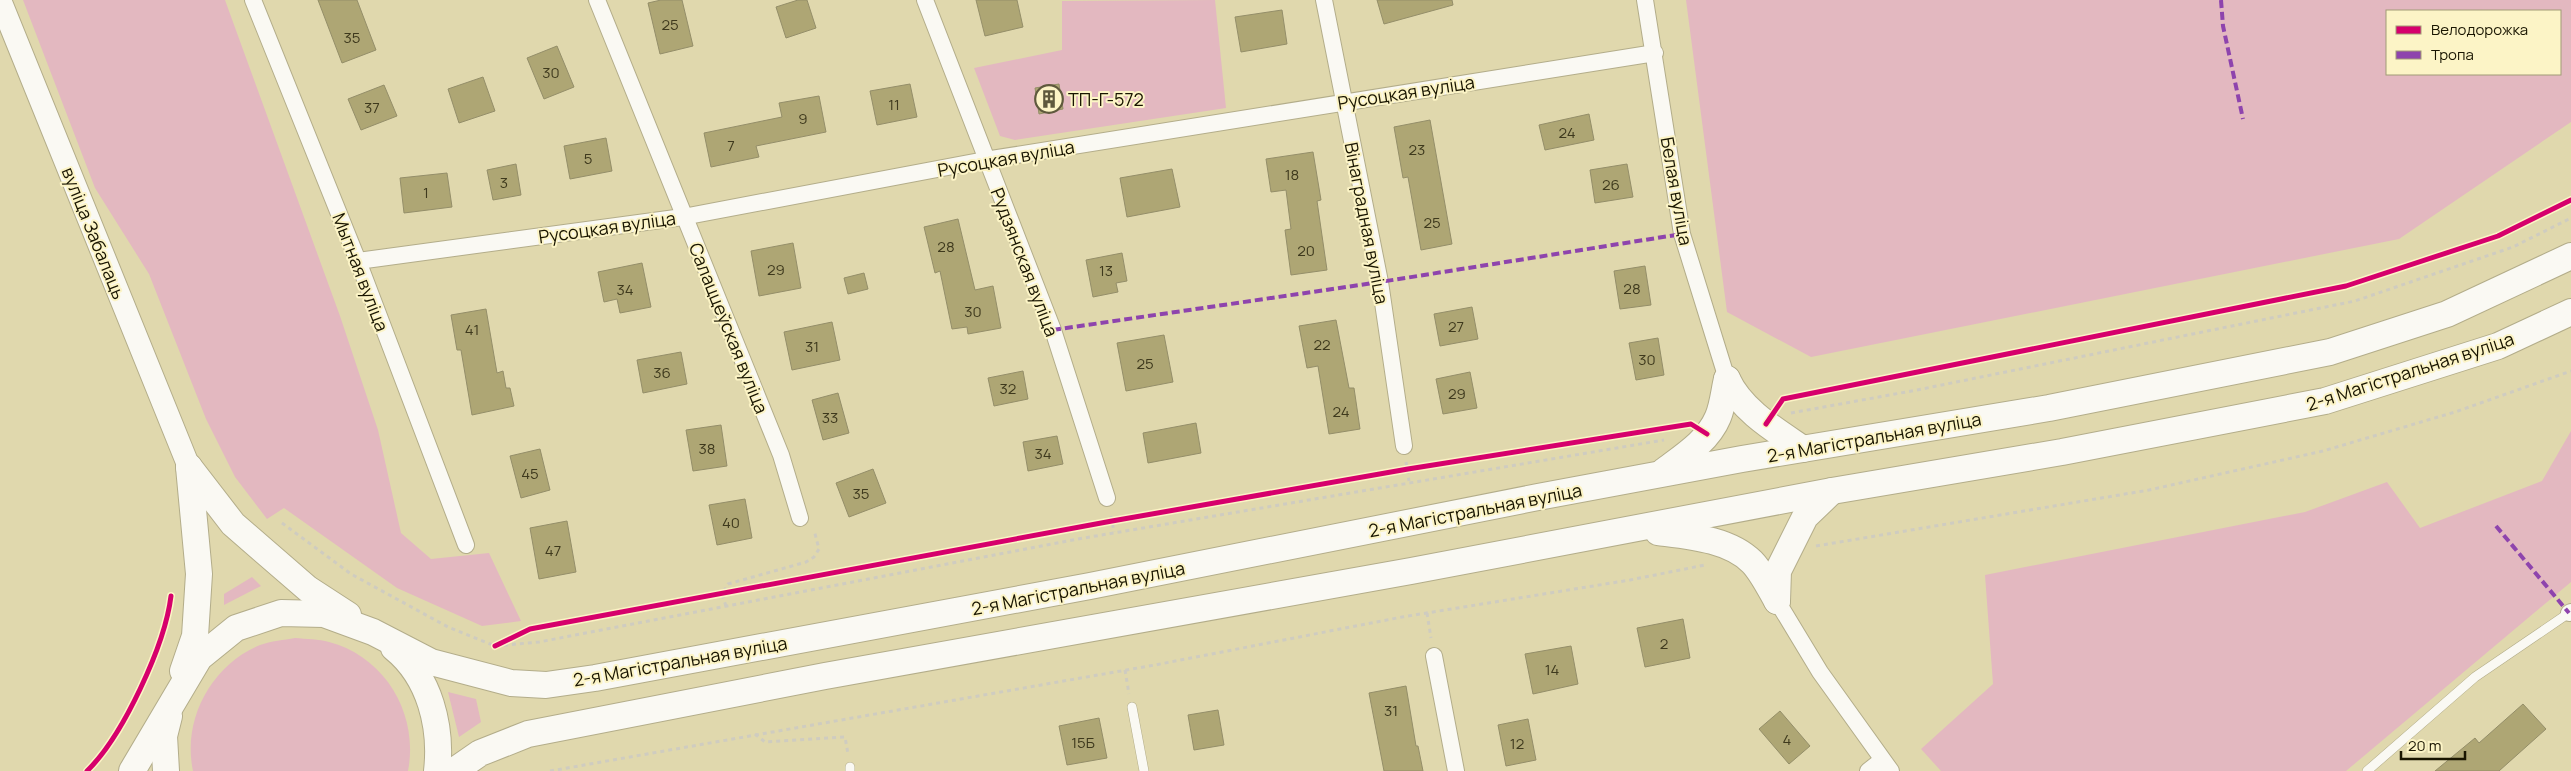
<svg xmlns="http://www.w3.org/2000/svg" width="2571" height="771" font-family="Manrope,sans-serif">
<rect width="100%" height="100%" fill="#e0d8ad"/>
<g fill="#e3b8c0" fill-rule="evenodd">
<polygon points="23,0 225,0 340,316 378,430 401,533 431,559 489,553 521,621 482,626 397,588 284,508 267,519 235,477 206,419 149,274 95,188"/>
<path d="M1215 0 1226 108 1015 140 1000 136 974 68 1062 50V1ZM1058 84 1063 109 1039 113 1035 88Z"/>
<path d="M1686 0H2571V122L2399 239 1811 357 1727 312ZM2387 11H2560V74H2387Z"/>
<polygon points="2571,431 2571,582 2346,771 1941,771 1921,749 1993,684 1985,575 2305,512 2387,482 2420,528 2542,481"/>
<polygon points="252,577 261,586 224,605 224,594"/>
<path d="M295 638C306 639 319 639 329 642 386 657 419 715 408 771H193C182 720 211 665 260 645 271 641 284 640 295 638Z"/>
<polygon points="448,692 476,699 481,722 459,737"/>
</g>
<g fill="#aea674" stroke="#948e69">
<polygon points="318,0 357,0 376,50 342,63"/>
<polygon points="661,0 682,0 693,46 660,54 648,3"/>
<polygon points="798,0 807,0 816,28 786,38 776,7"/>
<polygon points="976,0 1017,0 1023,27 985,36"/>
<polygon points="1377,0 1452,0 1453,5 1384,24"/>
<polygon points="1282,10 1287,44 1241,52 1235,17"/>
<polygon points="557,46 574,87 544,99 527,58"/>
<polygon points="483,77 495,111 459,123 448,89"/>
<polygon points="910,84 917,117 877,125 870,91"/>
<polygon points="1059,84 1063,109 1039,114 1035,88"/>
<polygon points="384,85 397,116 361,130 348,99"/>
<polygon points="819,96 826,132 756,146 759,157 711,167 704,133 782,117 779,103"/>
<polygon points="1589,114 1594,140 1545,150 1539,125"/>
<polygon points="1430,120 1452,244 1421,250 1408,177 1403,178 1394,127"/>
<polygon points="606,138 612,171 570,179 564,146"/>
<polygon points="1313,152 1321,200 1317,201 1327,270 1291,275 1285,230 1291,229 1286,190 1271,192 1266,159"/>
<polygon points="516,164 521,195 493,200 487,170"/>
<polygon points="1627,164 1633,197 1595,203 1590,170"/>
<polygon points="1172,169 1180,207 1127,217 1120,178"/>
<polygon points="447,173 452,207 404,213 400,178"/>
<polygon points="958,219 975,290 993,286 1001,328 968,334 967,327 952,329 940,271 935,273 924,227"/>
<polygon points="793,243 801,288 759,296 751,251"/>
<polygon points="1122,253 1127,281 1116,283 1118,292 1093,297 1086,260"/>
<polygon points="642,263 651,307 620,313 617,299 604,302 598,272"/>
<polygon points="1645,266 1651,305 1620,309 1614,271"/>
<polygon points="864,273 868,289 848,294 844,278"/>
<polygon points="1472,307 1478,339 1440,346 1434,314"/>
<polygon points="486,309 497,373 503,371 506,388 510,388 514,406 472,415 461,350 457,350 451,315"/>
<polygon points="1336,320 1349,388 1354,388 1360,429 1329,434 1318,366 1307,368 1299,326"/>
<polygon points="832,322 840,360 792,370 784,332"/>
<polygon points="1164,335 1173,382 1126,391 1117,343"/>
<polygon points="1658,338 1664,375 1636,380 1629,343"/>
<polygon points="681,352 687,384 643,393 637,360"/>
<polygon points="1023,371 1028,399 994,406 988,378"/>
<polygon points="1470,372 1477,408 1443,414 1436,379"/>
<polygon points="838,393 849,433 823,440 812,400"/>
<polygon points="1196,423 1201,453 1148,463 1143,433"/>
<polygon points="721,425 727,466 693,471 686,430"/>
<polygon points="1057,436 1063,464 1028,471 1023,442"/>
<polygon points="540,449 550,490 521,498 510,456"/>
<polygon points="873,469 886,503 849,517 836,483"/>
<polygon points="745,499 752,538 717,545 709,505"/>
<polygon points="567,521 576,572 539,579 530,528"/>
<polygon points="1683,619 1690,658 1645,667 1637,628"/>
<polygon points="1571,646 1578,684 1533,694 1525,654"/>
<polygon points="1406,686 1416,746 1418,746 1423,771 1384,771 1369,693"/>
<polygon points="2523,704 2546,729 2499,771 2435,771 2475,738 2479,743"/>
<polygon points="1218,710 1224,745 1194,750 1188,715"/>
<polygon points="1780,711 1810,746 1789,764 1759,729"/>
<polygon points="1099,718 1107,758 1067,765 1059,726"/>
<polygon points="1528,719 1536,760 1506,766 1498,725"/>
</g>
<g fill="none" stroke-linecap="round" stroke-linejoin="round">
<defs>
<g id="lane">
<polyline points="1132,707 1144,771"/>
<polyline points="850,767 850,771"/>
<polyline points="2367,771 2475,677 2569,613"/>
</g>
<g id="street">
<polyline points="253,0 358,261 466,545"/>
<polyline points="597,0 781,455 800,518"/>
<polyline points="925,0 1053,330 1107,498"/>
<polyline points="1324,0 1380,282 1404,446"/>
<polyline points="1645,0 1682,234 1727,379"/>
<polyline points="358,261 683,217 985,160 1655,53"/>
<polyline points="1777,601 1820,672 1891,771"/>
<polyline points="2569,613 2571,612"/>
<polyline points="1434,656 1456,771"/>
<polyline points="1868,771 1882,760"/>
</g>
<polyline id="secondary" points="0,0 189,467"/>
<g id="primary">
<path d="M1727 379C1741 410 1775 430 1803 449"/>
<polyline points="189,467 233,524 308,589 348,615"/>
<path d="M1664 471C1684 456 1708 441 1718 417 1723 405 1724 391 1727 379"/>
<path d="M1658 532C1689 536 1729 539 1752 562 1762 572 1770 589 1777 601"/>
<polyline points="1777,601 1778,571 1805,517 1832,491"/>
<path d="M394 648C430 677 442 727 437 771"/>
<polyline points="183,671 195,636 199,574 189,467"/>
<polyline points="132,771 199,658 236,628 281,613 324,614 373,632 431,662 511,683 546,685 595,678 1090,586 1538,497 1742,459 2049,408 2330,352 2447,314 2571,256"/>
<polyline points="166,771 164,736 169,716"/>
<polyline points="454,771 480,753 528,734 825,676 1411,571 1832,491 2062,452 2325,401 2498,346 2571,312"/>
</g>
</defs>
<use href="#lane" stroke="#b3ad8a" stroke-width="10"/>
<use href="#street" stroke="#b3ad8a" stroke-width="18"/>
<use href="#secondary" stroke="#b3ad8a" stroke-width="24"/>
<use href="#primary" stroke="#b3ad8a" stroke-width="28"/>
<g stroke="#cfccc0" stroke-width="3" stroke-dasharray="4 4" stroke-linecap="butt">
<polyline points="1791,413 1917,390 2355,301 2513,247 2571,218"/>
<polyline points="1406,462 1409,481"/>
<polyline points="1111,516 1114,532"/>
<polyline points="282,523 351,574 448,627 495,646 539,642 1078,539 1664,440"/>
<polyline points="1816,546 2149,490 2323,451 2455,412 2571,371"/>
<polyline points="726,606 722,595 728,584 806,562 814,557 819,549 814,530"/>
<polyline points="1427,613 1431,638"/>
<polyline points="1125,670 1129,694"/>
<polyline points="755,734 765,742 845,737 848,754"/>
<polyline points="550,771 1155,665 1402,617 1630,580 1705,565"/>
</g>
<use href="#lane" stroke="#faf9f3" stroke-width="9"/>
<use href="#street" stroke="#faf9f3" stroke-width="16"/>
<use href="#secondary" stroke="#faf9f3" stroke-width="22"/>
<use href="#primary" stroke="#faf9f3" stroke-width="26"/>
<g stroke="#8e44ad" stroke-width="4" stroke-dasharray="8 4" stroke-linecap="butt">
<polyline points="2221,0 2223,26 2243,119"/>
<polyline points="1053,330 1380,282 1682,234"/>
<polyline points="2496,526 2569,613"/>
</g>
<defs>
<g id="cycleway">
<polyline points="1766,424 1783,399 2346,286 2498,236 2571,200"/>
<polyline points="495,646 530,629 1112,521 1408,469 1691,424 1707,434"/>
<path d="M87 771C123 736 165 645 171 596"/>
</g>
</defs>
<use href="#cycleway" stroke="#fcf4c6" stroke-width="8"/>
<use href="#cycleway" stroke="#d6006c" stroke-width="5"/>
</g>
<defs>
<symbol id="building-ring" viewBox="-11 -11 22 22"><circle r="9.5" fill="#fcf4c6" stroke="#5f593d" stroke-width="1.5"/><path d="M-4-6H4V6H1V3H-1V6H-4ZM-2.5-4.3h1.7v1.8h-1.7ZM.8-4.3h1.7v1.8H.8ZM-2.5-1h1.7V.8h-1.7ZM.8-1h1.7V.8H.8Z" fill="#5f593d"/></symbol>
</defs>
<g fill-rule="evenodd">
<use href="#building-ring" x="1033" y="83" width="32" height="32"/>
</g>
<g text-anchor="middle" dominant-baseline="central" stroke-width="4" stroke-linejoin="round" paint-order="stroke">
<g font-size="15" fill="#3e391d">
<text x="670" y="24">25</text>
<text x="352" y="37">35</text>
<text x="551" y="72">30</text>
<text x="894" y="104">11</text>
<text x="372" y="107">37</text>
<text x="803" y="118">9</text>
<text x="1567" y="132">24</text>
<text x="731" y="145">7</text>
<text x="1417" y="149">23</text>
<text x="588" y="158">5</text>
<text x="1292" y="174">18</text>
<text x="504" y="182">3</text>
<text x="1611" y="184">26</text>
<text x="426" y="192">1</text>
<text x="1432" y="222">25</text>
<text x="946" y="246">28</text>
<text x="1306" y="250">20</text>
<text x="776" y="269">29</text>
<text x="1106" y="270">13</text>
<text x="1632" y="288">28</text>
<text x="625" y="289">34</text>
<text x="973" y="311">30</text>
<text x="1456" y="326">27</text>
<text x="472" y="329">41</text>
<text x="1322" y="344">22</text>
<text x="812" y="346">31</text>
<text x="1647" y="359">30</text>
<text x="1145" y="363">25</text>
<text x="662" y="372">36</text>
<text x="1008" y="388">32</text>
<text x="1457" y="393">29</text>
<text x="1341" y="411">24</text>
<text x="830" y="417">33</text>
<text x="707" y="448">38</text>
<text x="1043" y="453">34</text>
<text x="530" y="473">45</text>
<text x="861" y="493">35</text>
<text x="731" y="522">40</text>
<text x="553" y="550">47</text>
<text x="1664" y="643">2</text>
<text x="1552" y="669">14</text>
<text x="1391" y="710">31</text>
<text x="1787" y="739">4</text>
<text x="1083" y="742">15Б</text>
<text x="1517" y="743">12</text>
</g>
<g font-size="18" fill="#191500" stroke="#fcf4c6">
<text transform="translate(1406 92) rotate(-9)">Русоцкая вуліца</text>
<text transform="translate(1006 158) rotate(-10)">Русоцкая вуліца</text>
<text transform="translate(1677 191) rotate(80)">Белая вуліца</text>
<text transform="translate(1367 223) rotate(79)">Вінаградная вуліца</text>
<text transform="translate(607 227) rotate(-8)">Русоцкая вуліца</text>
<text transform="translate(94 233) rotate(68)">вуліца Забалаць</text>
<text transform="translate(1025 262) rotate(69)">Рудзянская вуліца</text>
<text transform="translate(361 272) rotate(69)">Мытная вуліца</text>
<text transform="translate(729 328) rotate(68)">Салаццеўская вуліца</text>
<text transform="translate(2410 371) rotate(-18)">2-я Магістральная вуліца</text>
<text transform="translate(1874 437) rotate(-10)">2-я Магістральная вуліца</text>
<text transform="translate(1475 510) rotate(-11)">2-я Магістральная вуліца</text>
<text transform="translate(1078 588) rotate(-11)">2-я Магістральная вуліца</text>
<text transform="translate(680 661) rotate(-10)">2-я Магістральная вуліца</text>
</g>
<g font-size="18" fill="#191500" stroke="#fcf4c6" text-anchor="start">
<text x="1068" y="99">ТП-Г-572</text>
</g>
</g>
<rect x="2386" y="10" width="175" height="65" fill="#fcf4c6" stroke="#a19b77"/>
<rect x="2396" y="26" width="25" height="8" fill="#d6006c" stroke="#a19b77"/>
<text x="2431" y="35" font-size="15" fill="#191500">Велодорожка</text>
<rect x="2396" y="51" width="25" height="8" fill="#8e44ad" stroke="#a19b77"/>
<text x="2431" y="60" font-size="15" fill="#191500">Тропа</text>
<path d="M2401 751v8h64v-8" fill="none" stroke="#191500" stroke-width="2.5"/>
<text x="2408" y="751" font-size="15" fill="#191500" stroke="#fcf4c6" stroke-width="4" paint-order="stroke">20 m</text>
</svg>
